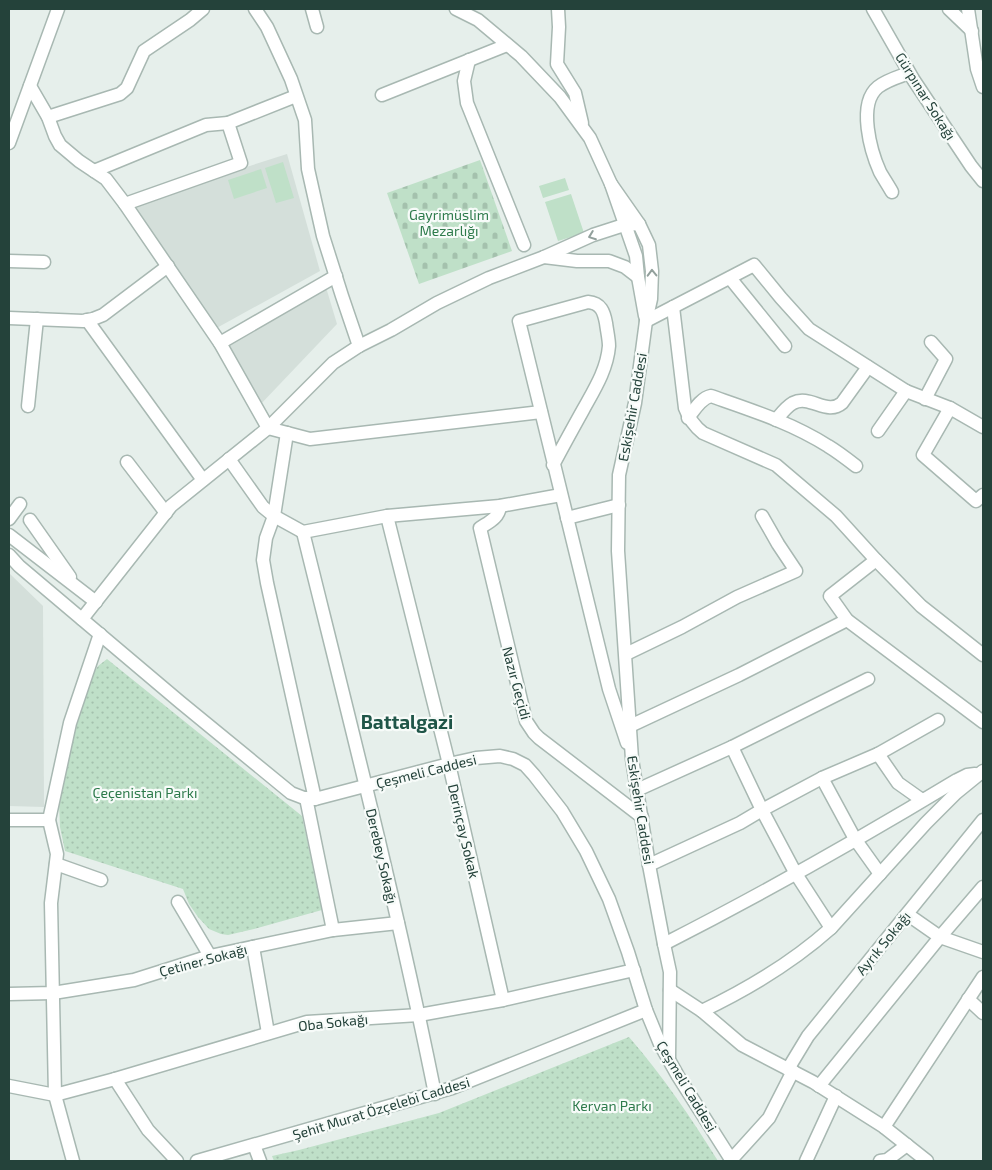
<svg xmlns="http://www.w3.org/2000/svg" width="992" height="1170" font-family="'Exo 2',sans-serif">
<defs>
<pattern id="cemetery-stones" width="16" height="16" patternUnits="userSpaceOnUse" patternTransform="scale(1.25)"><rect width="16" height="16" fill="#bfe0c8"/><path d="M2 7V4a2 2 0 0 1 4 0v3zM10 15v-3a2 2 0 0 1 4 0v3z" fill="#a4c1ad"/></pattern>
<pattern id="park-dots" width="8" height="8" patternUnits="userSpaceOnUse" patternTransform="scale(1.25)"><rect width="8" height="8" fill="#bfe0c8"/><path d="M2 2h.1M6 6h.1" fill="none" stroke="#a4c1ad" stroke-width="1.8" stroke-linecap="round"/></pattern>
</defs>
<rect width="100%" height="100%" fill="#e6efeb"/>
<g fill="#d4dfda">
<polygon points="287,154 320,271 213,330 125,206"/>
<polygon points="325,284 337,324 259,406 221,342"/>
<polygon points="9,573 43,606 44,807 9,806"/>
</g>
<g fill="#bfe0c8">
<polygon points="283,162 294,198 276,203 265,168"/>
<polygon points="261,169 267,188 234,199 228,180"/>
<polygon points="565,178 569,190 543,198 539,186"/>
<polygon points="571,194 584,233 558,241 545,202"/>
</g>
<polygon fill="url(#cemetery-stones)" points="480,160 512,251 419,284 387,193"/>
<g fill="url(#park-dots)">
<polygon points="107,659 302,816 322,910 254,929 228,935 221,934 209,929 198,917 189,904 183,889 65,851 60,827 59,804 74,735 91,677 98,666"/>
<path d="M629 1037C662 1075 692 1119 718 1161H274L272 1156 299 1150 439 1113Z"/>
</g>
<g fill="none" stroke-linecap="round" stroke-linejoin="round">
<defs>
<g id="minor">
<polyline points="255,9 267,27 291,79 305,120 308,169 323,236 342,296 359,346"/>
<polyline points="312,9 317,27"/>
<polyline points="456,9 478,20 521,56 560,97 590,138 611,184 636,256 638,277 645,316"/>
<polyline points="558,9 559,27 557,64 575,93 582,123"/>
<polyline points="873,9 913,79 971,166 983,181"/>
<polyline points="949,9 972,31"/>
<polyline points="968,9 977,69 983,87"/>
<polyline points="469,60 464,81 467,103 524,245"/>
<polyline points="30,86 48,117 55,136 60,145 79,161 106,179 125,204 220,343 268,428 310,439 541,412"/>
<polyline points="382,95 507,45"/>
<polyline points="48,117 120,94 127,88 144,51 190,20 203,9"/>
<polyline points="9,143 58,9"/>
<polyline points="94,171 206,125 228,123"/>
<polyline points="611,184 639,224 649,245 652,271 651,299 646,321 635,403 619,475 618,551 632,759 649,865 664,944 670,972 669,1058"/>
<path d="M892 192C888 185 884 179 880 172 871 152 857 104 878 87 887 80 898 77 909 73"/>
<polyline points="125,204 241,163 228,123 296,96"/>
<polyline points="544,257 577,261 609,261 625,267 638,277"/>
<polyline points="9,261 44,262"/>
<polyline points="730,278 785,346"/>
<path d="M673 307 685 408C689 419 694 426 703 433L776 465 836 516 876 560 921 606 983 655"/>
<polyline points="9,318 83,321 93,319 103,315 168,266"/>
<polyline points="87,320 203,480"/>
<polyline points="646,321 754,265 781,298 809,329 906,391 950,408 983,427"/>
<polyline points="220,343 336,276"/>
<polyline points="925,399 946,359 931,342"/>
<polyline points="28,406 37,319"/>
<polyline points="950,408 923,455 976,501 983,495"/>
<path d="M688 418C694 410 701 398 711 396 751 410 792 423 828 446 838 452 847 459 856 466"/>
<path d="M776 420C781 414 786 407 793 403 810 394 827 416 842 403L868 367"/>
<polyline points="878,431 906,391"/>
<polyline points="287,433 274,516 266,538 263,560 267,583 315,799"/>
<polyline points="229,459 263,507 274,516 303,532 387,516 500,506 561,495"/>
<polyline points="127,462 166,513"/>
<path d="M553 465C563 446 573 428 583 410 594 390 607 370 609 346 609 339 607 331 606 323 604 312 601 303 588 302L519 321 609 689 627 743"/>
<path d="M500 506C499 518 489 522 480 528L526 721 534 733 539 738 642 817"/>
<polyline points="387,516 449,764 503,1000"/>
<polyline points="567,518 619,505"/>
<polyline points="9,519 20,504"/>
<polyline points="30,520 70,577"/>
<path d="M303 532C349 718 397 905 435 1094"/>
<polyline points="9,535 96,602"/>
<polyline points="9,555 19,566 180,702 291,793 304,798 315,799 449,764 476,758 500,756 513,759 525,765 534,775 562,811 586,851 609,899 628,952 646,1010 660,1044 678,1076 732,1161"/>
<polyline points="876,560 830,596 847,620 983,722"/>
<polyline points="82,619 171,506 268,428 333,363 359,346 391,330 437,303 489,278 544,257 593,235 624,225 639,224"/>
<polyline points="626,654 682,627 737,597 796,571 778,544 762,516"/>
<polyline points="630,726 739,675 847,620"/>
<polyline points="878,754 898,783 922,800"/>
<polyline points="822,778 855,839 880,874"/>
<polyline points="637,790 732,747"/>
<polyline points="306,798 333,930"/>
<polyline points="9,820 49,820"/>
<polyline points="56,864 101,880"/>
<polyline points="649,865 740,823 762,810 822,778 878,754 938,720"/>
<polyline points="178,902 210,956"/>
<polyline points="907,914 940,937 983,952"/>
<polyline points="831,928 796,874 762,810 732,747 868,679"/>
<path d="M664 944C764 893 861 838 957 780L967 775 975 774"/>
<polyline points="253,947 268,1033"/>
<polyline points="670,990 702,1011 742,1045 813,1082 884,1127 927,1161"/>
<polyline points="9,994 53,993 134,980 210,956 333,930 398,923"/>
<polyline points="968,999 983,1013"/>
<path d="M702 1011C748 989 793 962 831 928L926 823 956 793 983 771"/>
<polyline points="788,1069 808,1036 983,820"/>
<polyline points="115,1079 148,1130 177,1161"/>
<polyline points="9,1086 55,1095 115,1079 307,1022 419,1015 503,1000 634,970"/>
<polyline points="819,1086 940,937 983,887"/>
<polyline points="884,1127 983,977"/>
<polyline points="254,1145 260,1161"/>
<polyline points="731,1160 769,1118 793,1071"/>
<polyline points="73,1161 55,1095 51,903 57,854 49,820 70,723 100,634"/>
<polyline points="197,1161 452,1088 646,1010"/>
<polyline points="806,1161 836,1096"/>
<polyline points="880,1161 887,1160 907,1145"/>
</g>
</defs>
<use href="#minor" stroke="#a8b8b2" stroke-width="15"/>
<use href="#minor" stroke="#fff" stroke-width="12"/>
</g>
<defs><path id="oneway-chevron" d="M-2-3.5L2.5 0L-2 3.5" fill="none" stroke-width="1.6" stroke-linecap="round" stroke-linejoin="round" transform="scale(1.25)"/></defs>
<g stroke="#92a09c">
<use href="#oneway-chevron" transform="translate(592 236) rotate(159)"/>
<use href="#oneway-chevron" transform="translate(652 273) rotate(-91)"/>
</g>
<g text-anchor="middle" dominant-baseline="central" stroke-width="4.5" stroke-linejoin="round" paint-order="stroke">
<g font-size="14" fill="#24423a" stroke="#f7fbf9">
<text transform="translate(926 96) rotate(58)">Gürpınar Sokağı</text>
<text transform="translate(632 407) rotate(-80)">Eskişehir Caddesi</text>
<text transform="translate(517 683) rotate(75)">Nazır Geçidi</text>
<text transform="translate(426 771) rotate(-14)">Çeşmeli Caddesi</text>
<text transform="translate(641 810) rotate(81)">Eskişehir Caddesi</text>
<text transform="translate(464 831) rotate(77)">Derinçay Sokak</text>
<text transform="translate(382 856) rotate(77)">Derebey Sokağı</text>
<text transform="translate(883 943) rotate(-51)">Ayrık Sokağı</text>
<text transform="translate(203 960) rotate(-15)">Çetiner Sokağı</text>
<text transform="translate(333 1022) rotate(-6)">Oba Sokağı</text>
<text transform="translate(687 1086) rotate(59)">Çeşmeli Caddesi</text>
<text transform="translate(381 1108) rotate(-17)">Şehit Murat Özçelebi Caddesi</text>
</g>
<g font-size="14" fill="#2d7a4b" stroke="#f7fbf9">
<text x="449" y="214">Gayrimüslim<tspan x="449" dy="16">Mezarlığı</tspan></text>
<text x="145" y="792">Çeçenistan Parkı</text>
<text x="612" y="1105">Kervan Parkı</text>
</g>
<g font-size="19" font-weight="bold" fill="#1f5548" stroke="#f7fbf9">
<text x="407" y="721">Battalgazi</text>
</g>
</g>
<rect width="992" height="1170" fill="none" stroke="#24423a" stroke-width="20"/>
</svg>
